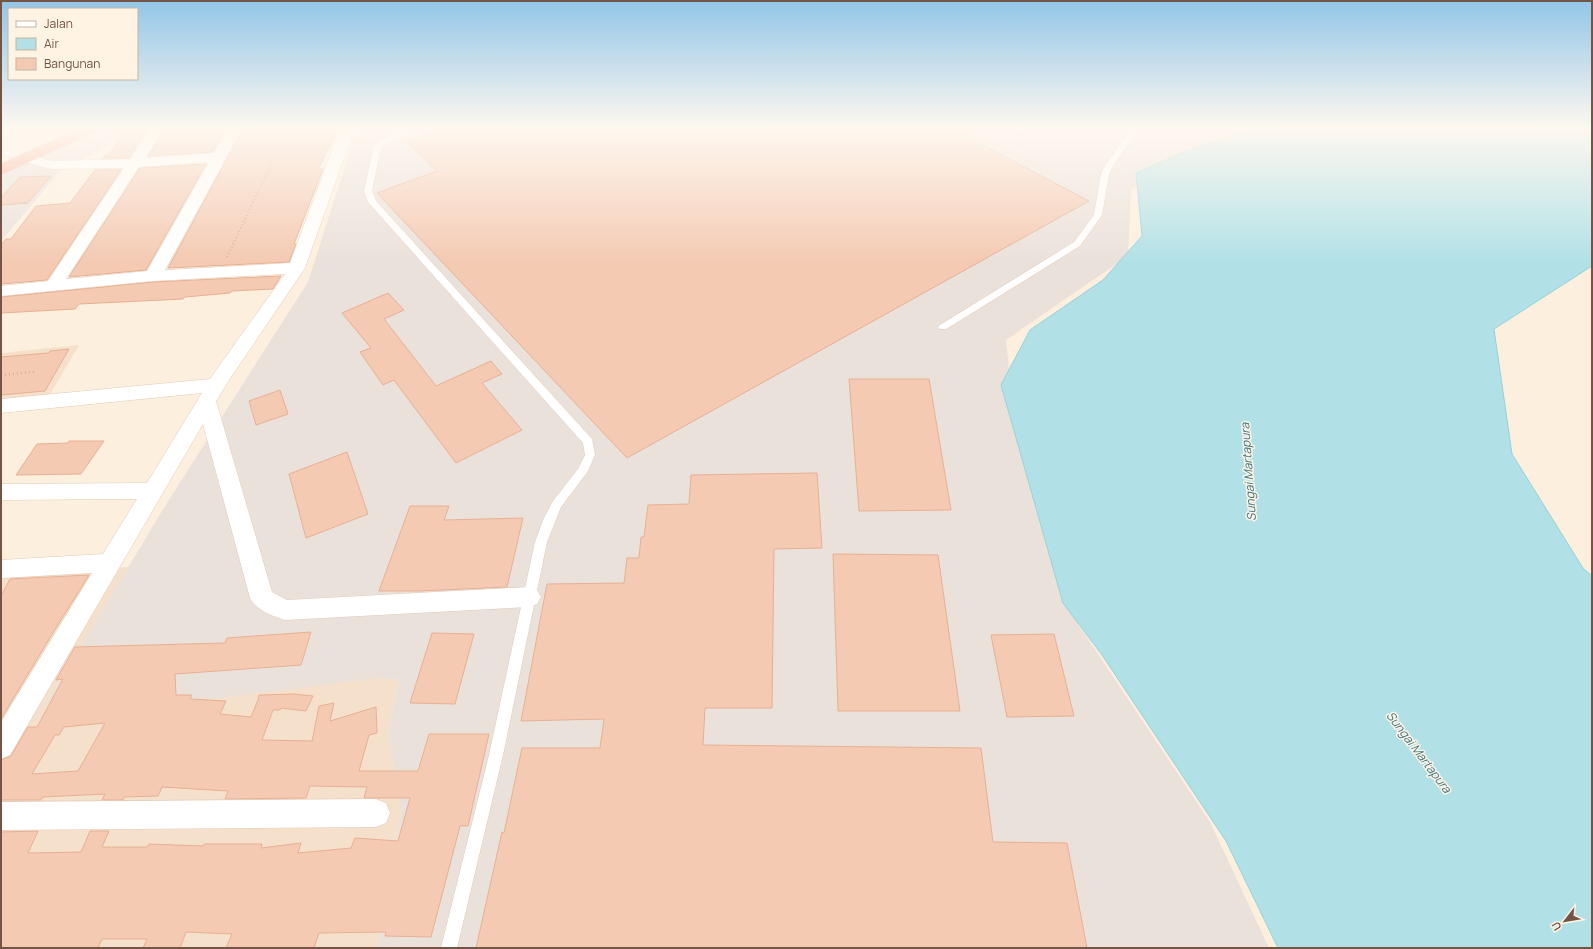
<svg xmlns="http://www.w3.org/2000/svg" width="1593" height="949" font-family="Manrope,sans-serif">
<rect width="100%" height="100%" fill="#fdefdd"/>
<g fill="#f5e0cb">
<polygon points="79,345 49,396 1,401 1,353"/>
<polygon points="129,567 46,706 380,678 399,680 388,731 401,814 378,948 1,948 1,573"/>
</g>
<g fill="#eae1da">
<polygon points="97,129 139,129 60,171 1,241 1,175"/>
<polygon points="357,129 1240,129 1131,189 1128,256 1006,340 1014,417 1068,609 1210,822 1269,948 378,948 401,814 388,731 399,680 380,678 196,701 45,706 165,506 308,282"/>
</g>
<polygon fill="#b1e1e7" stroke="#97d1d9" points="1254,129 1592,129 1592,266 1494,329 1512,454 1583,568 1592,576 1592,948 1278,948 1226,841 1102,655 1063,603 1001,385 1030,330 1103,280 1142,236 1136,173 1192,149"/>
<g fill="#f4cab3" stroke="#e7b093" fill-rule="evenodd">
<polygon points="137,129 148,129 129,158 103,158 105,155 109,155 122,135 133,134"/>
<polygon points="165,129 226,129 213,152 148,156"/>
<polygon points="243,129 284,129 283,130 338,129 318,169 323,169 294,244 296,244 289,262 168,268"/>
<polygon points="450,129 952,129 1089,201 627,458 377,193 437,171 408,143"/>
<polygon points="206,164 146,270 69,277 140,168"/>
<polygon points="95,170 121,170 47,280 1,284 1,245 6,239 11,239 36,206 70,203"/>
<polygon points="51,176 28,203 1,205 1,198 20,177"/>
<polygon points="281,276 273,289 232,291 230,293 185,297 183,299 79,304 75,309 1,313 1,297 153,282"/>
<polygon points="388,293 404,310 384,319 436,386 491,361 502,374 482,383 522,430 456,463 394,380 383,385 360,352 371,348 342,313"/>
<polygon points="69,349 45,391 1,395 1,357 48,353 50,351"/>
<polygon points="849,379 929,379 951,510 859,511"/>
<polygon points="280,390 288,414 256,425 249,401"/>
<polygon points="69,441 104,441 81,474 16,475 37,444 68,443"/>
<polygon points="347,452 368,514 306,538 289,474"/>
<polygon points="817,473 822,548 774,549 772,708 705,708 703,745 981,748 993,842 1067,843 1087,948 476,948 502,832 504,833 522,748 600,748 604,719 521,721 547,584 624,583 627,558 639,558 641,537 644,537 648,505 689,504 691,475"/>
<polygon points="410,506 449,506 444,520 523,518 507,587 420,591 379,591"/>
<polygon points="833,554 938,555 960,711 838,711"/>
<polygon points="89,575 54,631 1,719 1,596 10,579"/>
<path d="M311 632 301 665 175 674 176 695H192L190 699 226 701 220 714 251 717 258 700 259 695 294 694 313 696 306 711 281 708 280 710H273L262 740 312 741 319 706 334 703 330 721 376 707 377 733 369 735 359 771H418L429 734H489L468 826H460L431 937 385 936 386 932 319 933 314 948H226L232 934 186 932 180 948H143L147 939H102L98 948H1V832L38 831 28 853 81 852 90 831H109L102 847H147L149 844 203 846 204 844H262L261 848 301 843 298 853 351 848 355 838 398 841 410 798H364L367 787 310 786 306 798 225 799 228 791 162 787 158 796 124 797 123 800H102L105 794 43 797 41 800H1V760L11 756 28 727H37L63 679 56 680 75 647 225 643 227 638ZM105 723 78 771 32 774 55 735H59L64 727Z"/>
<polygon points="432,633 474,634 455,704 410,703"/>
<polygon points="1054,634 1074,716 1007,717 991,635"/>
</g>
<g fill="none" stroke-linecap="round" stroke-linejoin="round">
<defs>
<g id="lane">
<polygon points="396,129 404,129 400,136 381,147 372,191 376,201 592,439 595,455 588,471 561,507 547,542 503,755 457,948 441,948 489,755 535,542 543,520 553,501 578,469 585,455 583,443 368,202 364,191 374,146 394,133"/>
<polygon points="1131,129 1139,129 1114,164 1109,174 1102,215 1080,246 946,329 940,329 938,327 940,325 1074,242 1094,215 1101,174 1106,164"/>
<polygon points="1,149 15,153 16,155 12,157 1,154"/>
</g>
<g id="street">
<path d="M150 129H164L145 158 214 153 228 129H242L165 270 290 263 340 129H354L305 268 231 377 216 401 272 592 287 600 529 587 537 590 541 597 537 604 529 607 285 620C273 616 256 610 250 598L203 424 10 755 1 759V722L92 573 1 578V560L103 554 137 499 1 500V484L147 483 202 393 1 413V399L210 379 285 274 153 281 1 296V286L48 281 124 168 52 169 21 161 19 158 21 155 26 154 52 161 130 159ZM209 162 147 271 66 279 139 167Z"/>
<polygon points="376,799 386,803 390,813 386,823 376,827 1,830 1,802"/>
</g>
<polygon id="highway" points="78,129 97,129 95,132 1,175 1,164"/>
</defs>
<use href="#lane" stroke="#e1cbb9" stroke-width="1"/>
<use href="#street" stroke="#e1cbb9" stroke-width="1"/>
<use href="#highway" stroke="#dbd3cf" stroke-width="1"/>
<polyline stroke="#d8ae97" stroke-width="2" stroke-dasharray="1 2.5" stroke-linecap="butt" points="227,257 288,129"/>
<polyline stroke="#d8ae97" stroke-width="2.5" stroke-dasharray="1 3" stroke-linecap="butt" points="1,375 34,372"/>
<use href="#lane" fill="#fff" fill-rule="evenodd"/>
<use href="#street" fill="#fff" fill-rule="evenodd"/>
<use href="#highway" fill="#fba890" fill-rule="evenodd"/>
</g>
<linearGradient id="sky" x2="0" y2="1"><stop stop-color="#92c6e8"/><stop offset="0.49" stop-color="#fef8f0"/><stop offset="1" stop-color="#fef8f0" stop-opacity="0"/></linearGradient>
<rect width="1593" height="262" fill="url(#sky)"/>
<g text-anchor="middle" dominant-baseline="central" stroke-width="3" stroke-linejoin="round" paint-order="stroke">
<g font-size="12" font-style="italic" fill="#3b7881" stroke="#fff3e4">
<text transform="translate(1248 472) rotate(-94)">Sungai Martapura</text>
<text transform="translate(1419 752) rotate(53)">Sungai Martapura</text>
</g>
</g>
<rect width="1593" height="949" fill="none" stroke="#735445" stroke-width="4"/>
<rect x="8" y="8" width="130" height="72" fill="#fff3e4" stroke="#c7b3a4"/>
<rect x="16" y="21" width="20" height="6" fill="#ffffff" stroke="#c7b3a4"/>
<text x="44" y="28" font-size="12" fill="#735445">Jalan</text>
<rect x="16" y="38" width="20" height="12" fill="#b1e1e7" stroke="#c7b3a4"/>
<text x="44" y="48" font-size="12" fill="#735445">Air</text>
<rect x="16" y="58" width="20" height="12" fill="#f4cab3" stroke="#c7b3a4"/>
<text x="44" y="68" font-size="12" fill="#735445">Bangunan</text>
<g transform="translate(1565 921) rotate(239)" stroke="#fff3e4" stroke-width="3" paint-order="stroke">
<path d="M0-3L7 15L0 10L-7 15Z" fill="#735445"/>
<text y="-6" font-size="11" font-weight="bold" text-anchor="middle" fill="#735445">U</text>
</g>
</svg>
